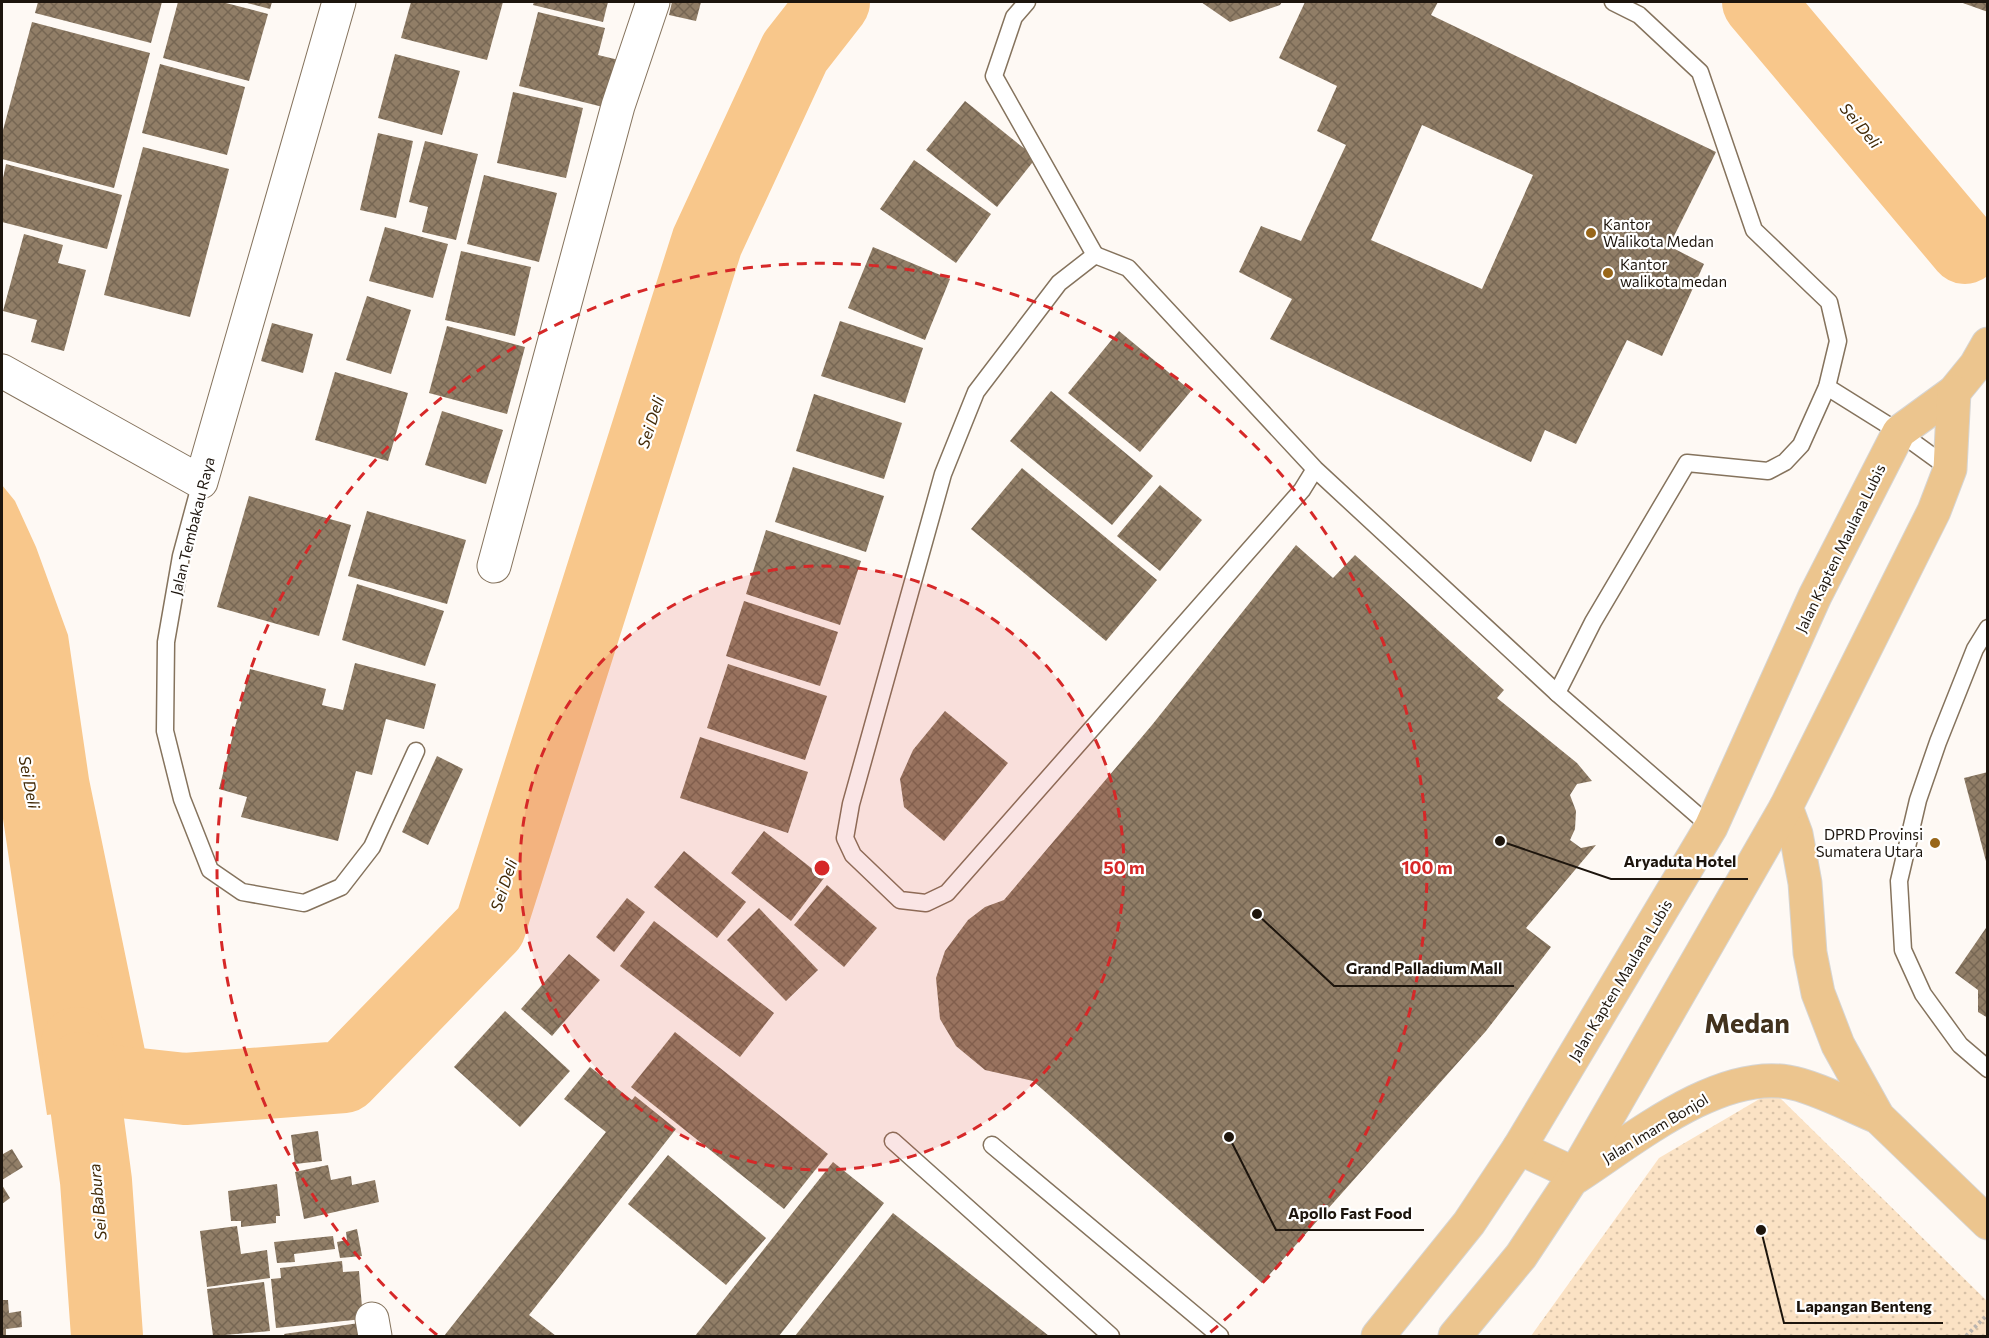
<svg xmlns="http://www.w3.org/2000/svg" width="1989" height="1338" font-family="Commissioner,sans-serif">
<defs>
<pattern id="park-dots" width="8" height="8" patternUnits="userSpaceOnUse" patternTransform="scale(1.5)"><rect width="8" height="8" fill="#fbe2c4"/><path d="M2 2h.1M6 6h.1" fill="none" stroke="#d7c1a7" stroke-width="1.8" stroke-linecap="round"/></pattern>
<pattern id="building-cross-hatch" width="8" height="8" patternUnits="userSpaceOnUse" patternTransform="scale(1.5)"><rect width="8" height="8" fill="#917e67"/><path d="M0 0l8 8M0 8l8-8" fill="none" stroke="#766653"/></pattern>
</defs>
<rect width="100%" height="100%" fill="#fef9f4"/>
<polygon fill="url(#park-dots)" points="1773,1091 1987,1301 1987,1336 1531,1336 1659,1158"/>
<polygon fill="#f8c78b" points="2,485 15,501 36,547 68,635 89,779 155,1099 47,1115 2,812"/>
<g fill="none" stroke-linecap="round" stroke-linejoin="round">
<g stroke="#f8c78b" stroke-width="72">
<polyline points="1758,2 1965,248"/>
<polyline points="77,1043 81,1068 103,1080 185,1089 344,1077 490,927 707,242 795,52 834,2"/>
<polyline points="81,1068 96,1181 107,1336"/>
</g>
</g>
<g fill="url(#building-cross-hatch)" fill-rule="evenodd">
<polygon points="38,2 162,2 151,43 35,13"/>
<polygon points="178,2 222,2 268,14 249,81 163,58"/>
<polygon points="243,2 272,2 270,9"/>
<polygon points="411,2 503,2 487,60 401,38"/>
<polygon points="534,2 608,2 603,22 533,5"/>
<polygon points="672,2 701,2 696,21 669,15"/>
<polygon points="1201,2 1282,2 1280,5 1230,22"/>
<path d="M1305 2H1438L1431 15 1716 152 1669 246 1704 264 1662 356 1627 340 1576 444 1545 430 1531 462 1270 339 1292 299 1239 272 1261 226 1301 241 1346 145 1317 131 1337 86 1279 58ZM1422 125 1533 175 1482 289 1371 240Z"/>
<polygon points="1960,2 1988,2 1988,12"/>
<polygon points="538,12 605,28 598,55 627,62 615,110 519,86"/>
<polygon points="32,22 150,53 114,188 2,159 2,134"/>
<polygon points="395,54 460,71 442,135 378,118"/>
<polygon points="160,64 245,87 227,155 142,133"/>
<polygon points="513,92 583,108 566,178 497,163"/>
<polygon points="965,101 1036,158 997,207 926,150"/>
<polygon points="378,133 413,141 396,218 360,210"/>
<polygon points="425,141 478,154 456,240 422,232 428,207 409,202"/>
<polygon points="143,147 229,169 190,317 104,295"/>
<polygon points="914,160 991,214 956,263 880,209"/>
<polygon points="6,164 122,195 107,249 2,222 2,183"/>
<polygon points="484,175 557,193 539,262 467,244"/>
<polygon points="385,227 448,244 433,298 369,281"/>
<polygon points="24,234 63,245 58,263 86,270 64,351 31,342 37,320 3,311"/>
<polygon points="873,247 950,279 925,340 848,308"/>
<polygon points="461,251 531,267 515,336 445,320"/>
<polygon points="367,296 411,310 391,374 346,360"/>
<polygon points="840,321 923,348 905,403 821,376"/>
<polygon points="272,323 313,334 303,373 261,361"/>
<polygon points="447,326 525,347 507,414 429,393"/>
<polygon points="1119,331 1191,391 1140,452 1068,393"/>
<polygon points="335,372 408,393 388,461 315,440"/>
<polygon points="1051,391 1153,476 1112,525 1010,441"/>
<polygon points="814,394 902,423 884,479 796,451"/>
<polygon points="442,411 503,430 486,484 425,465"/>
<polygon points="793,467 884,496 866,552 775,522"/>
<polygon points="1022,468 1157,580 1106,641 971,529"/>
<polygon points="1160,485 1202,520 1160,571 1117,536"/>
<polygon points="249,496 351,525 319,636 217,607"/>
<polygon points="367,511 466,540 447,604 348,576"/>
<polygon points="766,530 861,561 840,625 746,594"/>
<polygon points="1296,545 1333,578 1355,555 1504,690 1497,698 1577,763 1592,781 1577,784 1570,795 1576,811 1575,829 1570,840 1581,848 1596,845 1526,928 1551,947 1486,1031 1262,1283 1033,1081 985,1070 956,1046 940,1019 936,978 945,951 968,920 985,907 1004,900 1152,725"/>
<polygon points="357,584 444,611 425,666 342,640"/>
<polygon points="744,601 838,632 820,686 726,656"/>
<polygon points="355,663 436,684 424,729 386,719 372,775 356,771 338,841 241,817 247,797 219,789 250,669 326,689 322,705 343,710"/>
<polygon points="728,664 827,696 805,760 707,728"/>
<polygon points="945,711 1008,763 944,841 904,807 900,779 913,750"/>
<polygon points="700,737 808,772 788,833 680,798"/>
<polygon points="437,756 463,769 428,845 402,832"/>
<polygon points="1988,772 1988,865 1987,865 1964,778"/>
<polygon points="764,831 824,878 791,921 731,873"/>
<polygon points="684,851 746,902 717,938 654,887"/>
<polygon points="827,885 877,928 844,967 794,925"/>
<polygon points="627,898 645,912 614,952 596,937"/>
<polygon points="759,908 818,970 786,1001 727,940"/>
<polygon points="654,921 774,1013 740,1057 620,966"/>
<polygon points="1988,925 1988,1018 1978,1012 1978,990 1955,973"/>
<polygon points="569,954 600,980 552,1036 521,1009"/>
<polygon points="505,1011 570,1071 520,1127 454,1067"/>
<polygon points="675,1032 828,1154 784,1209 631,1087"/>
<polygon points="590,1067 632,1100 635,1096 676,1129 529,1315 556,1336 444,1336 606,1132 564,1099"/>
<polygon points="318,1131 322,1161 295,1164 291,1135"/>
<polygon points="12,1149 23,1167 2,1180 2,1152 3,1154"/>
<polygon points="668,1155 766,1238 726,1285 628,1204"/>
<polygon points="833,1162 884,1203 779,1336 695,1336"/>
<polygon points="328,1165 331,1180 351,1176 352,1185 375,1180 379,1202 304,1219 295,1172"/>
<polygon points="277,1184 280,1216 276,1216 276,1223 241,1227 241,1221 231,1221 228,1191"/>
<polygon points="2,1185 10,1198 2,1204"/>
<polygon points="893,1213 1049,1336 795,1336"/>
<polygon points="237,1226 241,1254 267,1250 270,1278 207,1287 200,1231"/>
<polygon points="357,1229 362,1256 340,1258 337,1242 347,1240 346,1232"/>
<polygon points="333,1236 335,1249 294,1254 295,1262 277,1263 274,1242"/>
<polygon points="342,1261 343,1272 359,1271 363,1319 276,1328 271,1279 281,1278 280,1268"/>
<polygon points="264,1282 270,1331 213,1336 207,1289"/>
<polygon points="2,1300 8,1300 9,1313 21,1311 22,1327 6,1329 6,1336 2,1336"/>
<polygon points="359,1323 361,1336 285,1336 284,1334"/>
</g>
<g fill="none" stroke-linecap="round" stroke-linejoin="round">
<defs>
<g id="service">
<polyline points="1027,2 1014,17 994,76 1095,255"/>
<polyline points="1827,387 1899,432 1950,469"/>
<polyline points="1315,469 1302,490 947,893 926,903 900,900 853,855 845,838 851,804 943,474 976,392 1059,283 1095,255 1128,268 1315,469 1557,693 1711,827"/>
<polyline points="201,482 181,556 166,642 165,731 182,799 210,870 242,892 304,903 341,887 372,847 416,751"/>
<polyline points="1988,628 1975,649 1938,742 1918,800 1899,881 1903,950 1923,994 1960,1045 1988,1069"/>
<polyline points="1557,693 1593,622 1687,463 1768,471 1785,462 1801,445 1827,387 1838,341 1829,302 1754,230 1700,72 1639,15 1613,2"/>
<polyline points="893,1141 1111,1336"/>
<polyline points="992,1145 1220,1336"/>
</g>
<g id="minor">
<polyline points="2,371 201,482 339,2"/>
<polyline points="494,566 618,106 653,2"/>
<polyline points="372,1319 375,1336"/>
</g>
<g id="primary">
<polyline points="1786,807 1796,834 1805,883 1810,953 1818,993 1838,1045 1878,1117 1988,1223"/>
<polyline points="1519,1148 1575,1174"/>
<path d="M1576 1177C1633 1140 1717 1070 1788 1082 1814 1086 1853 1107 1878 1117"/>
<polyline points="1378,1336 1469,1223 1519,1148 1711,827 1815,596 1899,432 1954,392 1976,365 1988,344"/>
<polyline points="1455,1336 1521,1256 1572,1179 1786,807 1934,511 1950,469 1954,392"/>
</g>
</defs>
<use href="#service" stroke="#85735d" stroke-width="19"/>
<use href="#minor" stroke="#85735d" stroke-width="35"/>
<use href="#primary" stroke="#d6d5d3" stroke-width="35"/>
<polyline stroke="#bab4ae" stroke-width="4" stroke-dasharray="3 3" stroke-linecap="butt" points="1966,1336 1988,1314"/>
<use href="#service" stroke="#fff" stroke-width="16"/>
<use href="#minor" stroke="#fff" stroke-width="33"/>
<use href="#primary" stroke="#ecc58e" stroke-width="33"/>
</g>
<circle cx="822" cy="868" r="302" fill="#d62828" fill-opacity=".12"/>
<g fill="none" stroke="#d62828" stroke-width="3" stroke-dasharray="10 8">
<circle cx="822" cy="868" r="302"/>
<path d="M437 1335A605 605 0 1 1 1207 1335"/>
</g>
<g fill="#986619" stroke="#fff" stroke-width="2">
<circle cx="1591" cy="233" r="6"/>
<circle cx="1608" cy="273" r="6"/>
<circle cx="1935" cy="843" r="6"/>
</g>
<g text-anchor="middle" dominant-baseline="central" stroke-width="4.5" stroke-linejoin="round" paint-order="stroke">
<g font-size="15" fill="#1d150d" stroke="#fff" text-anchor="start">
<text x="1603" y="224">Kantor<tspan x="1603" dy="17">Walikota Medan</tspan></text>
<text x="1620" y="264">Kantor<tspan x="1620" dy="17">walikota medan</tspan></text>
<text x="1923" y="834" text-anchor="end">DPRD Provinsi<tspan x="1923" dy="17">Sumatera Utara</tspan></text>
</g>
<g font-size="15" fill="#1d150d" stroke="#fff">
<text transform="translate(192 526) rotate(-76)">Jalan Tembakau Raya</text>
<text transform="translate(1840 548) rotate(-64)">Jalan Kapten Maulana Lubis</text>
<text transform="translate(1620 980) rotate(-59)">Jalan Kapten Maulana Lubis</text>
<text transform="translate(1655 1128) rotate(-31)">Jalan Imam Bonjol</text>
</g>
<g font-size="16" font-style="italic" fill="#412906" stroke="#fff">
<text transform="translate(1861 125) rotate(50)">Sei Deli</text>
<text transform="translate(650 422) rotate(-72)">Sei Deli</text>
<text transform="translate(30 782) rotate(79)">Sei Deli</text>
<text transform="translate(503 885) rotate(-72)">Sei Deli</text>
<text transform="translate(97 1202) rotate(-95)">Sei Babura</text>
</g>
<g font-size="27" font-weight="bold" fill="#42321d" stroke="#fff">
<text x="1747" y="1022">Medan</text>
</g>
</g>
<circle cx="822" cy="868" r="9" fill="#d62828" stroke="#fff" stroke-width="3"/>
<g font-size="18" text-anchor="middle" font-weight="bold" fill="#d62828" stroke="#fff" stroke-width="4.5" stroke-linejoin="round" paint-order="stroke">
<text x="1124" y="874">50 m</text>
<text x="1427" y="874">100 m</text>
</g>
<path fill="none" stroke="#1d150d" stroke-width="2" d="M1500 841L1611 879H1748M1257 914L1334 986H1514M1229 1137L1276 1230H1424M1761 1230L1784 1323H1943"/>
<g fill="#1d150d" stroke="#fff" stroke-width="2">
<circle cx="1500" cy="841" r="6"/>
<circle cx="1257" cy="914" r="6"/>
<circle cx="1229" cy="1137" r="6"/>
<circle cx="1761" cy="1230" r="6"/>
</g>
<g font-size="16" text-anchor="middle" font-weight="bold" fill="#1d150d" stroke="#fff" stroke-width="4.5" stroke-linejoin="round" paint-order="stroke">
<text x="1680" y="867">Aryaduta Hotel</text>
<text x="1424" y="974">Grand Palladium Mall</text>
<text x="1350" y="1219">Apollo Fast Food</text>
<text x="1864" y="1312">Lapangan Benteng</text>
</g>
<rect width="1989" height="1338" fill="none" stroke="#1d150d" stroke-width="6"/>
</svg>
